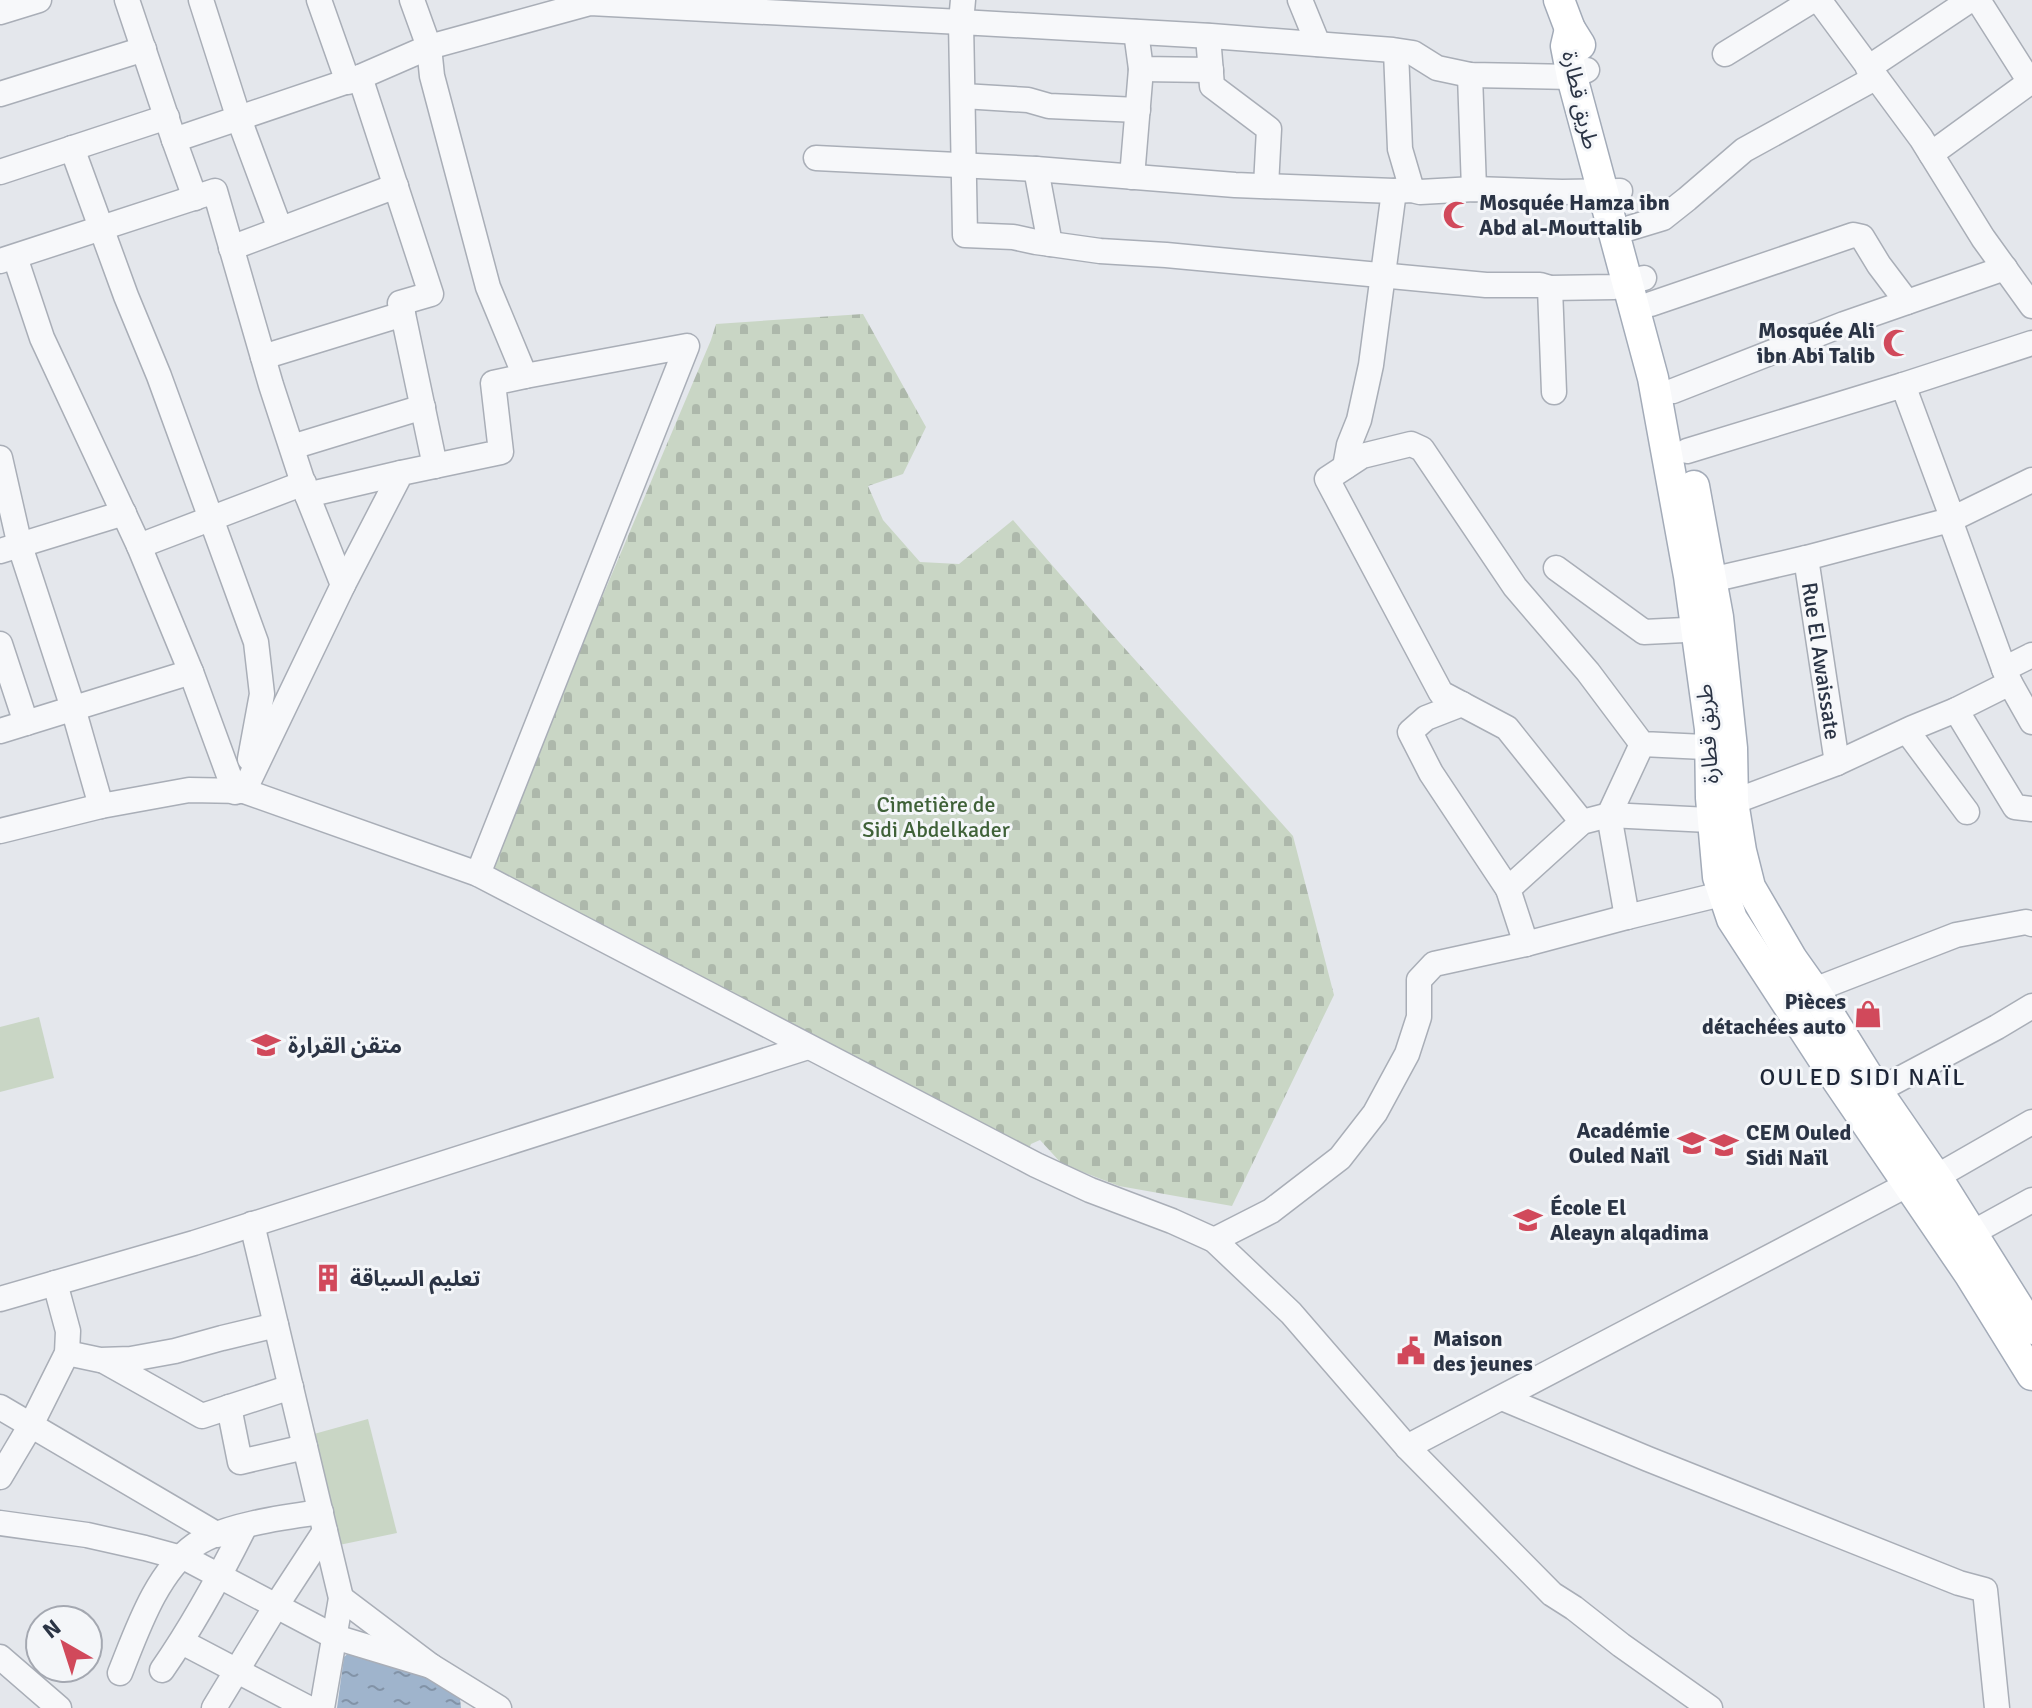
<svg xmlns="http://www.w3.org/2000/svg" width="2032" height="1708" viewBox="0 0 2032 1708" font-family="Signika,'Noto Sans Arabic',sans-serif">
  <defs>
    <pattern id="cemetery-stones" width="16" height="16" patternUnits="userSpaceOnUse" patternTransform="scale(2)"><rect width="16" height="16" fill="#c9d6c5"/><path d="M2 7V4a2 2 0 0 1 4 0v3zM10 15v-3a2 2 0 0 1 4 0v3z" fill="#adb8ab"/></pattern>
    <pattern id="water-ripples" width="26" height="14" patternUnits="userSpaceOnUse" patternTransform="scale(2)"><rect width="26" height="14" fill="#9fb4cc"/><path d="M2 4q2-2 4 0t4 0M15 11q2-2 4 0t4 0" fill="none" stroke="#8293a7"/></pattern>
  </defs>
  <rect width="100%" height="100%" fill="#e4e7ec"/>
  <!-- green -->
  <g fill="#c9d6c5">
    <polygon points="39,1017 54,1078 0,1092 0,1027"/>
    <polygon points="368,1419 397,1533 339,1545 314,1434"/>
  </g>
  <!-- cemetery -->
  <polygon fill="url(#cemetery-stones)" points="863,314 926,427 903,474 868,486 883,520 920,562 959,564 1013,520 1110,632 1293,836 1334,995 1232,1206 1119,1186 1062,1164 1040,1140 1031,1144 1029,1149 487,869 711,340 716,324"/>
  <!-- water -->
  <polygon fill="url(#water-ripples)" points="351,1651 439,1682 460,1699 461,1708 337,1708 344,1657"/>
  <g fill="none" stroke-linecap="round" stroke-linejoin="round">
    <defs>
      <g id="minor">
        <polyline points="127,0 174,140 360,77 429,47 590,3 961,22 963,0"/>
        <polyline points="201,0 239,119 280,229"/>
        <polyline points="319,0 348,82"/>
        <polyline points="412,0 429,47 432,76 488,287 525,376"/>
        <polyline points="1300,0 1318,44"/>
        <polyline points="1819,0 1921,138 1983,238 2032,306"/>
        <polyline points="0,12 39,0"/>
        <polyline points="1136,32 1141,69 1211,70"/>
        <polyline points="1208,36 1212,86 1269,129 1266,186"/>
        <polyline points="1396,51 1400,149 1412,190"/>
        <polyline points="1725,54 1813,0"/>
        <polyline points="1868,68 1970,0"/>
        <polyline points="1587,70 1572,77 1470,75 1437,68 1413,53 1393,50 1211,36 961,22 965,235 1013,237 1036,242 1100,251 1166,255 1486,285 1540,285 1550,288 1614,287 1644,278"/>
        <polyline points="1470,75 1474,189"/>
        <polyline points="360,77 431,294 400,303 403,314"/>
        <polyline points="0,94 144,49"/>
        <polyline points="963,96 1028,100 1049,106 1138,110"/>
        <polyline points="174,140 195,198"/>
        <polyline points="72,148 126,296 159,376 256,642 262,694 250,759"/>
        <polyline points="1931,154 2030,82 1978,0"/>
        <polyline points="816,158 1036,169 1235,185 1394,191 1412,190 1420,192 1474,189 1562,192 1620,191"/>
        <polyline points="1036,169 1050,244"/>
        <polyline points="0,172 167,117"/>
        <polyline points="1132,177 1141,69"/>
        <polyline points="1630,228 1663,218 1687,199 1744,150 1875,78"/>
        <polyline points="231,248 396,186"/>
        <polyline points="15,257 42,338 139,546 191,672 235,792"/>
        <polyline points="0,261 215,191 271,385 307,495 343,585 244,791"/>
        <polyline points="1550,288 1554,392"/>
        <polyline points="1651,304 1853,235 1862,237 1879,265 1907,302"/>
        <polyline points="263,357 403,314 435,466"/>
        <polyline points="1903,385 2032,343"/>
        <polyline points="1673,391 1844,324 2005,268"/>
        <polyline points="292,447 423,407"/>
        <polyline points="1687,451 1903,385 1949,509 1950,520 2032,480"/>
        <polyline points="0,458 20,546 73,708 101,806"/>
        <polyline points="1345,467 1349,445 1359,420 1371,365 1394,191"/>
        <polyline points="307,495 401,473"/>
        <polyline points="139,546 304,483"/>
        <polyline points="0,551 124,513"/>
        <path id="s1" d="M1806,558L1837,763"/>
        <polyline points="1556,568 1644,632 1685,630 1710,620"/>
        <polyline points="1711,580 1806,558 1950,520 2004,669 2010,683"/>
        <polyline points="343,585 401,473 501,452 493,383 525,376 687,346 478,874"/>
        <polyline points="0,644 26,723"/>
        <polyline points="2004,669 2032,655"/>
        <polyline points="1462,704 1426,718 1410,732 1431,773 1508,889"/>
        <polyline points="1956,710 2015,807 2032,809"/>
        <polyline points="0,731 191,672"/>
        <polyline points="1907,731 1967,812"/>
        <polyline points="1733,802 1837,763 1912,728 1956,710 2010,683 2032,722"/>
        <polyline points="1582,822 1507,728 1441,693 1327,479 1362,456 1411,444 1422,449 1515,587 1588,672 1642,744 1725,748"/>
        <polyline points="0,831 101,806 189,790 244,791 478,874 1036,1165 1090,1190 1172,1221 1214,1240 1291,1313 1407,1447 1552,1594 1574,1608 1621,1645 1710,1708"/>
        <polyline points="1627,917 1609,815 1642,744"/>
        <polyline points="1526,944 1508,889 1582,822 1609,815 1729,821"/>
        <polyline points="1814,990 1956,935 2026,922 2032,924"/>
        <polyline points="1877,1091 1997,1027 2032,1006"/>
        <polyline points="1936,1177 2032,1122"/>
        <polyline points="252,1224 341,1598 322,1708"/>
        <polyline points="1972,1233 2032,1200"/>
        <polyline points="1214,1240 1271,1211 1340,1158 1375,1113 1407,1054 1419,1017 1419,980 1434,964 1526,944 1627,917 1738,890"/>
        <polyline points="0,1299 194,1243 808,1047"/>
        <polyline points="67,1353 100,1360 131,1359 175,1351 222,1338 276,1325"/>
        <polyline points="104,1361 202,1416 291,1387"/>
        <polyline points="1502,1398 1648,1459 1959,1583 1985,1590 1997,1708"/>
        <polyline points="0,1407 218,1535"/>
        <polyline points="229,1407 240,1462 305,1447"/>
        <polyline points="1407,1447 1922,1177"/>
        <polyline points="0,1477 31,1425 67,1353 68,1331 55,1283"/>
        <polyline points="0,1523 87,1535 145,1548 189,1560 335,1637 431,1666"/>
        <polyline points="341,1598 431,1666 499,1708"/>
        <polyline points="182,1642 308,1708"/>
        <polyline points="0,1657 59,1708"/>
        <path d="M162,1670C194,1624 220,1576 245,1526"/>
        <path d="M120,1673C137,1631 156,1573 195,1545C224,1525 285,1517 321,1512"/>
        <polyline points="214,1708 276,1606 325,1531"/>
      </g>
      <g id="major">
        <polyline points="1559,0 1570,29 1580,45"/>
        <polyline points="1570,29 1566,46 1572,77 1653,378 1689,576 1710,729 1711,798 1718,877 1732,919 1833,1074 1970,1275 2032,1375"/>
        <polyline points="1694,486 1718,617 1732,748 1733,802 1741,851 1750,887 1792,959 1814,990 1877,1091 1941,1184 2032,1329"/>
      </g>
    </defs>
    <!-- minor casing -->
    <use href="#minor" stroke="#a9aeb7" stroke-width="27"/>
    <!-- major casing -->
    <use href="#major" stroke="#a3abb8" stroke-width="33"/>
    <!-- minor -->
    <use href="#minor" stroke="#f7f8fa" stroke-width="24"/>
    <!-- major -->
    <use href="#major" stroke="#fff" stroke-width="30"/>
  </g>
  <!-- icons -->
  <defs>
    <symbol id="mosque-bare" viewBox="-9 -9 18 18"><path d="M3.5-4.9A6 6 0 1 0 3.5 4.9A5 5 0 1 1 3.5-4.9Z" fill="#d1495b" stroke="#f4f6f9" stroke-width="2.5" paint-order="stroke"/></symbol>
    <symbol id="shop-bare" viewBox="-9 -9 18 18"><path d="M-5-2.5h2.3a2.7 3.5 0 0 1 5.4 0H5L5.5 6h-11ZM-1.5-2.5h3a1.5 2.3 0 0 0-3 0Z" fill="#d1495b" stroke="#f4f6f9" stroke-width="2.5" paint-order="stroke"/></symbol>
    <symbol id="school-bare" viewBox="-9 -9 18 18"><path d="M0-5L7-2L0 1L-7-2ZM-4 1L0 2.5L4 1V4Q0 6-4 4Z" fill="#d1495b" stroke="#f4f6f9" stroke-width="2.5" paint-order="stroke"/></symbol>
    <symbol id="university-bare" viewBox="-9 -9 18 18"><path d="M0-5L7-2L0 1L-7-2ZM-4 1L0 2.5L4 1V4Q0 6-4 4Z" fill="#d1495b" stroke="#f4f6f9" stroke-width="2.5" paint-order="stroke"/></symbol>
    <symbol id="building-bare" viewBox="-9 -9 18 18"><path d="M-4-6H4V6H1V3H-1V6H-4ZM-2.5-4.3h1.7v1.8h-1.7ZM.8-4.3h1.7v1.8H.8ZM-2.5-1h1.7V.8h-1.7ZM.8-1h1.7V.8H.8Z" fill="#d1495b" stroke="#f4f6f9" stroke-width="2.5" paint-order="stroke"/></symbol>
    <symbol id="civic-bare" viewBox="-9 -9 18 18"><path d="M-.6-6.5H3V-4.5H.6V-3L4-1V1h2V6H-6V1h2V-1L-.6-3ZM-1.2 2.5V6h2.4V2.5Z" fill="#d1495b" stroke="#f4f6f9" stroke-width="2.5" paint-order="stroke"/></symbol>
  </defs>
  <g fill-rule="evenodd">
    <use href="#mosque-bare" x="1437" y="195" width="40" height="40"/>
    <use href="#mosque-bare" x="1877" y="323" width="40" height="40"/>
    <use href="#shop-bare" x="1848" y="994" width="40" height="40"/>
    <use href="#school-bare" x="246" y="1025" width="40" height="40"/>
    <use href="#school-bare" x="1672" y="1123" width="40" height="40"/>
    <use href="#university-bare" x="1704" y="1125" width="40" height="40"/>
    <use href="#university-bare" x="1508" y="1200" width="40" height="40"/>
    <use href="#building-bare" x="308" y="1258" width="40" height="40"/>
    <use href="#civic-bare" x="1391" y="1331" width="40" height="40"/>
  </g>
  <g text-anchor="middle" stroke-width="6" stroke-linejoin="round" paint-order="stroke">
    <!-- street labels -->
    <g font-size="22" fill="#2b3445" stroke="#f4f6f9">
      <text transform="translate(1581 100) rotate(77)" y="8">طريق قطارة</text>
      <text dy="8" stroke="none"><textPath href="#s1" startOffset="104">Rue El Awaissate</textPath></text>
      <text transform="translate(1707 734) rotate(-94)" y="8">طريق قطارة</text>
    </g>
    <!-- poi labels -->
    <g font-size="22" font-weight="bold" fill="#2b3445" stroke="#f4f6f9" text-anchor="start">
      <text x="1479" y="210">Mosquée Hamza ibn<tspan x="1479" dy="25">Abd al-Mouttalib</tspan></text>
      <text x="1875" y="338" text-anchor="end">Mosquée Ali<tspan x="1875" dy="25">ibn Abi Talib</tspan></text>
      <text x="1846" y="1009" text-anchor="end">Pièces<tspan x="1846" dy="25">détachées auto</tspan></text>
      <text x="288" y="1053">متقن القرارة</text>
      <text x="1670" y="1138" text-anchor="end">Académie<tspan x="1670" dy="25">Ouled Naïl</tspan></text>
      <text x="1746" y="1140">CEM Ouled<tspan x="1746" dy="25">Sidi Naïl</tspan></text>
      <text x="1550" y="1215">École El<tspan x="1550" dy="25">Aleayn alqadima</tspan></text>
      <text x="350" y="1286">تعليم السياقة</text>
      <text x="1433" y="1346">Maison<tspan x="1433" dy="25">des jeunes</tspan></text>
    </g>
    <!-- park labels -->
    <g font-size="22" fill="#3f6138" stroke="#f4f6f9">
      <text x="936" y="812">Cimetière de<tspan x="936" dy="25">Sidi Abdelkader</tspan></text>
    </g>
    <!-- neighbourhood labels -->
    <g font-size="24" letter-spacing="2" fill="#1d2536" stroke="#f4f6f9">
      <text x="1863" y="1085">OULED SIDI NAÏL</text>
    </g>
  </g>
  <!-- north arrow -->
  <g transform="translate(64 1644) rotate(321)"><circle r="38" fill="#f4f6f9" stroke="#a4a8b1" stroke-width="2"/>
  <path d="M0-6L14 30L0 20L-14 30Z" fill="#d1495b"/>
  <text y="-12" font-size="22" font-weight="bold" text-anchor="middle" fill="#2b3445">N</text>
  </g>
</svg>
